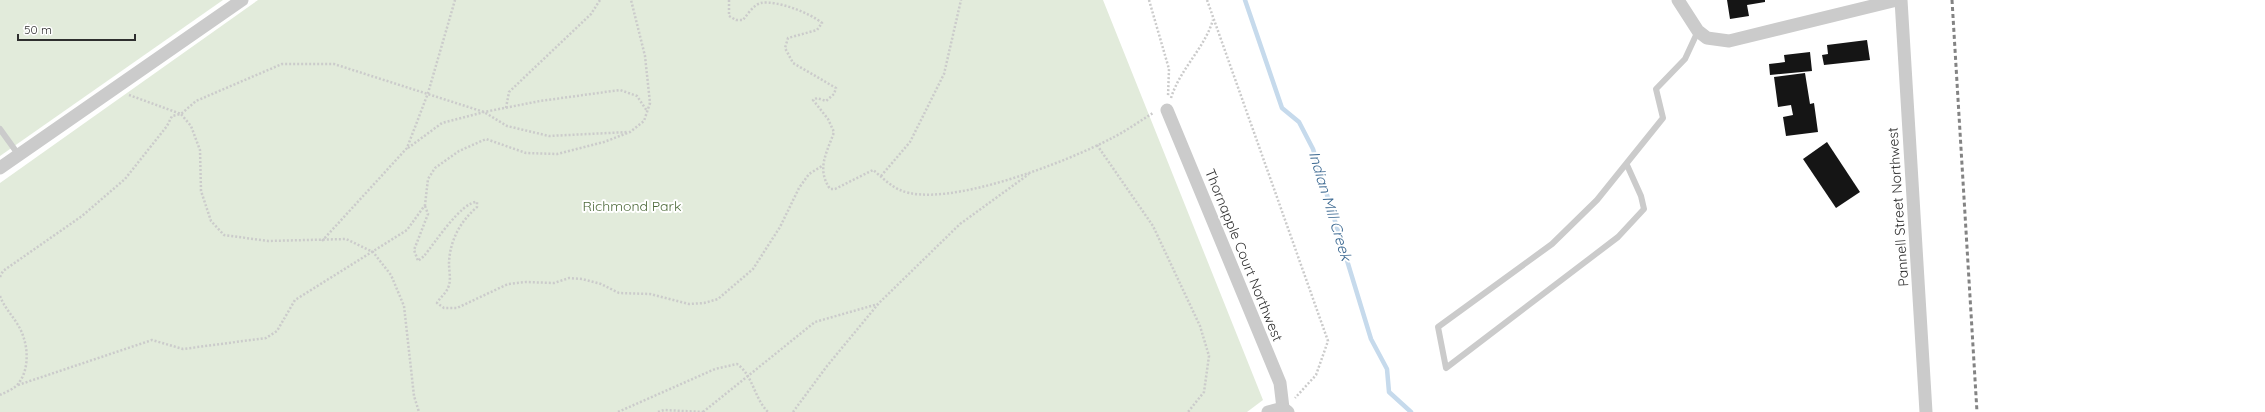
<svg xmlns="http://www.w3.org/2000/svg" width="2265" height="412" viewBox="0 0 2265 412" font-family="Quicksand,sans-serif">
  <rect width="100%" height="100%" fill="#fff"/>
  <!-- green -->
  <g fill="#e2ebdb">
    <polygon points="0,0 223,0 0,156"/>
    <polygon points="258,0 1103,0 1263,400 1247,412 0,412 0,183"/>
  </g>
  <g fill="none" stroke-linecap="round" stroke-linejoin="round">
    <!-- stream -->
    <polyline stroke="#c6daec" stroke-width="4.5" points="1245,0 1282,108 1299,122 1313,149 1371,339 1387,369 1389,392 1411,412"/>
  </g>
  <!-- building -->
  <g fill="#151515">
    <polygon points="1727,0 1765,0 1765,2 1747,5 1749,16 1730,19"/>
    <polygon points="1867,40 1870,60 1824,65 1822,55 1828,54 1827,45"/>
    <polygon points="1810,52 1812,71 1770,75 1769,64 1785,62 1784,55"/>
    <polygon points="1805,73 1810,104 1814,103 1818,132 1786,136 1783,117 1793,115 1791,105 1778,107 1774,77"/>
    <polygon points="1827,142 1860,192 1836,208 1803,159"/>
  </g>
  <g fill="none" stroke-linecap="round" stroke-linejoin="round">
    <!-- path -->
    <g stroke="#cbcbcb" stroke-width="2.5" stroke-dasharray="2 2" stroke-linecap="butt">
      <path d="M729,0V16L736,20H743C748,14 753,5 761,3C777,0 810,13 822,23L817,30L788,38L785,48L793,63L836,88L834,94L826,101L817,98L813,100L828,119L834,132C827,153 816,168 830,189H835L873,170C881,176 890,186 900,190C945,210 1069,161 1112,138C1126,131 1140,121 1153,113"/>
      <polyline points="1149,0 1169,69 1168,97"/>
      <polyline points="1207,0 1328,341 1316,375 1295,398"/>
      <polyline points="129,95 181,114 196,101 282,64 334,64 484,112 507,126 549,136 628,132"/>
      <path d="M1171,98C1180,69 1204,49 1213,20"/>
      <polyline points="506,108 509,92 591,14 600,0"/>
      <polyline points="1097,145 1153,226 1200,326 1209,356 1204,392 1188,412"/>
      <polyline points="408,148 442,123 484,112 540,101 620,90 637,96 647,111"/>
      <polyline points="881,176 910,142 944,74 961,0"/>
      <path d="M425,206L428,214L414,250L418,261L424,256C434,244 462,201 477,202V207C460,222 450,240 449,263C449,270 451,279 449,285C447,293 441,296 437,303L444,308H457L508,284L526,282L554,283L569,278L582,279L601,284L619,293L650,294L689,304L704,303L718,299L753,269L780,227L799,188L809,174L822,166"/>
      <polyline points="322,241 407,148 428,93 455,0"/>
      <polyline points="0,277 3,271 82,216 125,179 167,126 172,116 181,114 191,126 200,150 201,191 211,221 224,235 268,241 346,239 373,252 391,275 404,306 414,396 419,412"/>
      <path d="M0,296C4,307 12,315 18,325C28,341 31,368 18,384C14,389 6,392 0,395"/>
      <polyline points="18,385 152,340 183,349 266,338 277,331 295,300 407,230 425,205 428,179 435,168 459,151 486,139 526,153 557,154 604,142 630,132 644,121 650,103 645,56 631,0"/>
      <path d="M618,412L715,369L737,364C753,375 754,398 768,412"/>
      <polyline points="658,412 664,410 704,412"/>
      <polyline points="703,412 815,322 878,304"/>
      <polyline points="793,412 827,366 879,303 960,224 1029,174"/>
    </g>
    <!-- service -->
    <g stroke="#cbcbcb" stroke-width="6">
      <polyline points="0,129 18,154"/>
      <polyline points="1627,165 1641,196 1644,209 1618,237 1446,368 1438,327 1552,244 1597,200 1663,118 1656,89 1685,59 1698,31"/>
    </g>
    <!-- minor -->
    <g stroke="#cbcbcb" stroke-width="13">
      <polyline points="1678,0 1698,31 1707,38 1729,41 1897,0"/>
      <polyline points="1901,0 1926,412"/>
      <polyline points="1167,110 1280,383 1283,408 1288,412"/>
      <polyline points="0,168 242,0"/>
      <polyline points="1268,412 1283,408"/>
    </g>
    <!-- rail -->
    <polyline stroke="#838383" stroke-width="3" stroke-dasharray="4 3" stroke-linecap="butt" points="1952,0 1977,412"/>
  </g>
  <g text-anchor="middle" stroke-width="4" stroke-linejoin="round" paint-order="stroke">
    <!-- park labels -->
    <g font-size="14" fill="#4d6a3a" stroke="#fff">
      <text x="632" y="211">Richmond Park</text>
    </g>
    <!-- street labels -->
    <g font-size="14" fill="#2e2e2e" stroke="#fff">
      <text transform="translate(1898 207) rotate(-94)" y="5">Pannell Street Northwest</text>
      <text transform="translate(1244 255) rotate(68)" y="5">Thornapple Court Northwest</text>
    </g>
    <!-- water labels -->
    <g font-size="15" font-style="italic" fill="#3b6891" stroke="#fff">
      <text transform="translate(1330 206) rotate(73)" y="5">Indian Mill Creek</text>
    </g>
  </g>
  <!-- scale -->
  <path d="M18 34v6h117v-6" fill="none" stroke="#2e2e2e" stroke-width="2"/>
  <text x="24" y="34" font-size="12" fill="#2e2e2e" stroke="#ffffff" stroke-width="3" paint-order="stroke">50 m</text>
</svg>
